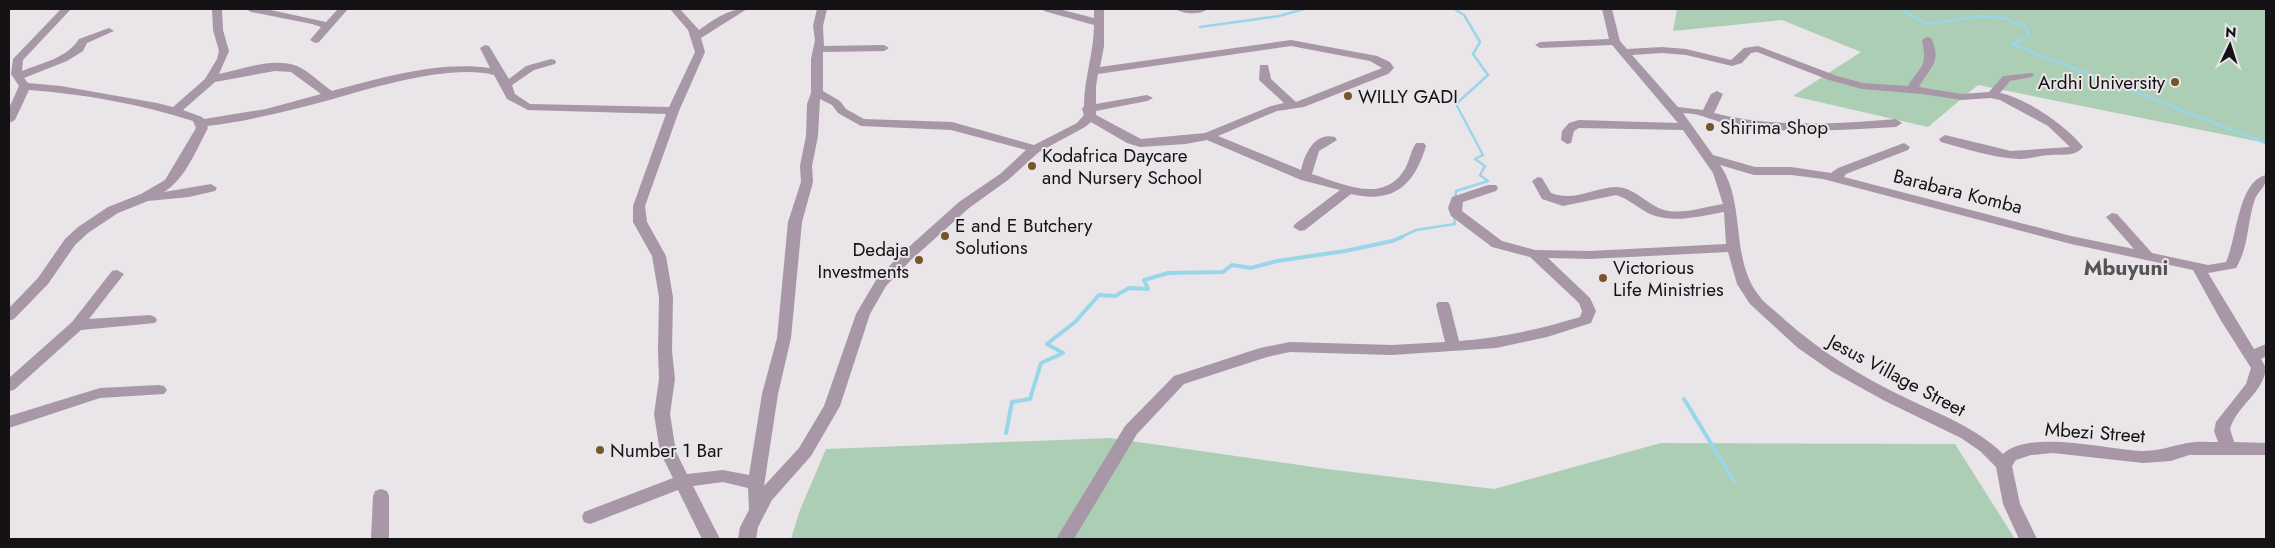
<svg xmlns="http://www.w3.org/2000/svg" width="2275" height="548" viewBox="0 0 2275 548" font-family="Jost,sans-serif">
  <rect width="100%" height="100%" fill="#e9e5e9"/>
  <!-- green -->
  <g fill="#acceb4">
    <polygon points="1677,9 2266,9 2266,143 1978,85 1928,127 1793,96 1861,52 1782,20 1673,31"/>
    <polygon points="1110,438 1327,469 1494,489 1661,443 1955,444 2015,539 791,539 800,510 826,449"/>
  </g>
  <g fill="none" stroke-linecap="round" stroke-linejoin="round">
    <!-- stream-far1 -->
    <g stroke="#9ad6e9" stroke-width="2.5">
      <polyline points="1900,9 1928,24 1981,16 2004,18 2026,27 2029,36 2012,44 2266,143"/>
      <polyline points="1200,27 1279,16 1304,9"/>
      <polyline points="1455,198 1456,191 1488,181 1480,175 1485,166 1475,159 1483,155 1456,104 1488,75 1473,54 1480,42 1464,15 1456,10 1458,9"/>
      <polyline points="1399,238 1416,230 1455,224 1454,216"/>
    </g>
    <!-- stream -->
    <g stroke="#9ad6e9" stroke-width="4">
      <polyline points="1684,399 1734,481"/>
      <polyline points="1006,433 1012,402 1030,399 1041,363 1063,353 1047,344 1075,322 1099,295 1115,296 1129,288 1148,289 1144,280 1168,273 1223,272 1232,265 1251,268 1277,261 1345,251 1392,241 1402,237"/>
    </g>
    <!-- street -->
    <g fill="#a897a6" fill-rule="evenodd">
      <path d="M61,9H71L23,60L22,71C42,63 67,58 79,39L109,28L114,31L87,43L83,51L67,61L24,78L28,83L61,86L157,103L173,107L205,79L217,59L219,51L213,30L212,9H222L223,30L229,51L219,74C242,69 274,57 297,66C309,71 321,84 332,91C382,78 437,61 490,68L480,48L485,45L489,46L509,79L526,66L551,59L555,60L556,62L555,64L534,70L512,85L515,94L530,104L669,107L695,52L688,30L670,9H680L699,30C715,19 727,9 747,9L701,38L705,52L679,111L645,206L647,222L666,256L673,297L672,351L675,379L670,414L676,452L687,474L723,470L749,475L762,394L777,338L788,222L801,182L800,166L806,136L807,104L811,93V59L815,40L813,26L817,9H827L823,26L824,46L884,45L889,48L884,51L823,52V91L840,101L846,109L864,119L952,122L1034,145L1077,123L1084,115L1082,109L1084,106C1084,78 1094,53 1094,25L1044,11L1043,9H1059L1094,18V9H1104V46L1100,67L1291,40L1377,56L1390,62L1394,68L1388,74L1304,107L1277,111L1218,136L1301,170C1305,154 1314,132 1335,137L1337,140L1319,151L1312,174C1341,183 1381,204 1403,172C1409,164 1410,152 1416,143H1424L1426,146C1414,186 1393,204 1351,194L1305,230L1300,231L1293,227L1295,224L1340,190L1301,180L1207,140L1186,144L1140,147L1127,143L1091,122L1085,127L1039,152L1008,180L969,208L911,260L886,286L870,314L840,406L811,456L772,500L758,527L756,539H738L740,527L749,510L748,488L723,482L693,486L720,539H702L678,490L590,524L584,522L582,517L584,512L673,478L660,452L654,414L659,379L658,351L659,297L652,256L633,222V206L666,114L528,110L507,99L494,75C450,64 376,87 333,99C292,110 250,121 207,126L208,128C196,150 186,178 164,192L211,184L217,188L215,191L189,197L148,201L118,213L88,233L75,245L48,284L14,319L9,321V308L38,278L65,239L78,227L108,207L141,194L165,180L196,128L193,121C140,104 84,94 29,90L15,120L9,123V108L19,86L11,74L13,59ZM1291,46L1370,61L1382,68L1296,102L1271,79L1268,65H1260L1259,80L1284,103L1271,106L1205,133L1141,139L1096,115V111L1147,101L1153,98L1147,95L1096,104V86L1098,74ZM275,71L291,72L321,94L266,109L204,119L202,117L183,110L215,82ZM820,99L832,105L838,113L861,126L951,130L1026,150L1000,174L959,202L901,254L876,280L856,314L824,406L799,448L764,486L778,394L791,338L802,222L813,182L812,166L818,136Z"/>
      <polygon points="246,9 266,9 326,22 338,9 348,9 319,42 315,43 310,40 321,27 312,24 251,12"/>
      <path d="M1176,9H1205L1206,10C1200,15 1182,14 1176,9Z"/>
      <path d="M1602,9H1612L1620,41L1627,49L1662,47L1686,49L1731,60L1744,48L1758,46L1837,76L1863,83L1908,86C1920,65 1928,69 1922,40L1927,37L1931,38C1943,62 1929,68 1919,87L1961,94L1989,92L2003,76L2032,73L2034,75L2032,77L2010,81L2000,93C2026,98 2067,126 2083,147C2075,157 2063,154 2051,155C2040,155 2031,159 2020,159C1993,158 1967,149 1941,142L1939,139L1945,135L2011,151L2070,147L2048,126L2000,100L1991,98L1961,100L1922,94L1862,89L1829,80L1757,52L1751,53L1742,63L1732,66L1686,55L1662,53L1632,55L1678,107L1703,110L1711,94L1717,91L1723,94L1714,113C1774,128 1835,124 1896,119L1902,123L1896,127C1842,130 1789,134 1735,126C1718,123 1701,113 1683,113L1713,155L1755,167H1791L1831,173L1838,168L1904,143L1910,147L1908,150L1846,174L1844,177L2071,236L2134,249L2106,217L2112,213L2117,214L2152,253L2208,265L2226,262C2237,238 2238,181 2266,175C2266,189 2260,188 2255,199C2247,222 2249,247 2236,268L2208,273L2254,349L2266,344V356L2261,359L2266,368C2263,394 2237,405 2230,429L2234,442L2266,443V455H2189L2171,461L2143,463L2053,453L2031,455L2016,460L2012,466L2020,504L2037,539H2019L2003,504L1996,467L1980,451L1961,438L1883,400L1831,371L1798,348L1750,304L1737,284L1728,252L1590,259L1548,258L1590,298L1596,311L1591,323L1547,337L1496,348L1392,355L1290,352L1267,357L1184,384L1137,434L1074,539H1056L1125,426L1174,376L1260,348L1290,342L1392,345L1445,342L1436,305L1438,302H1448L1450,305L1459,341C1501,338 1540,329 1580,317L1582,311L1579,303L1530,257L1492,247L1451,216L1448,208L1452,197L1488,185H1496L1498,188L1496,191L1463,202L1462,211L1502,241L1535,250L1590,251L1726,244L1724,212C1700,216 1674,224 1650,214C1638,208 1629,199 1616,195L1563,206L1542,199L1532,181L1538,177L1542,178L1551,193C1575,202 1592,188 1616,187C1633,187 1646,203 1661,209C1679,216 1704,207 1723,204L1713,173L1683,130L1579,128L1574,131L1571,143L1567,144L1561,140L1562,131L1569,123L1579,120L1678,123L1612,45L1540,48L1535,45L1540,42L1609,39ZM1720,165L1754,175H1791L1823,179L2071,244L2193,270L2220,319L2251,368L2246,384L2216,422L2214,431L2218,442C2208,442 2197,441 2187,443C2172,446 2159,451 2142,451C2109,450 2028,429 2003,454C1977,428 1941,415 1908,399C1864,378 1822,353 1785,320C1777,312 1766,305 1760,297C1729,259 1747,204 1720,165Z"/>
      <polygon points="117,270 124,274 89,319 150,315 155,317 157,320 155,323 81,330 14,390 9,391 9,378 72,322 112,271"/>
      <polygon points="159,385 164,386 167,390 164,394 100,398 9,428 9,416 100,388"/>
      <polygon points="381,489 387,491 389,496 389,539 371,539 373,496 375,491"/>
    </g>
  </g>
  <!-- markers -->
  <g fill="#75562b" stroke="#e9e5e9" stroke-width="2">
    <circle cx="2175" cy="82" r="5"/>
    <circle cx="1348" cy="96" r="5"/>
    <circle cx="1710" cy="127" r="5"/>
    <circle cx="1032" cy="166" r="5"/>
    <circle cx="945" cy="236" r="5"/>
    <circle cx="919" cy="260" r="5"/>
    <circle cx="1603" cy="278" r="5"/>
    <circle cx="600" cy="450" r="5"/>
  </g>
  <g text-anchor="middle" stroke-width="4" stroke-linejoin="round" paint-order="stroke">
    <!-- poi labels -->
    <g font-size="19" fill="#141214" stroke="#e9e5e9" text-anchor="start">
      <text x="2165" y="89" text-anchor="end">Ardhi University</text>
      <text x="1358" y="103">WILLY GADI</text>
      <text x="1720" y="134">Shirima Shop</text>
      <text x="1042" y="162">Kodafrica Daycare<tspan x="1042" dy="22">and Nursery School</tspan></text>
      <text x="955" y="232">E and E Butchery<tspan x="955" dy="22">Solutions</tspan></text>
      <text x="909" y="256" text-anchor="end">Dedaja<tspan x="909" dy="22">Investments</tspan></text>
      <text x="1613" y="274">Victorious<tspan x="1613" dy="22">Life Ministries</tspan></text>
      <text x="610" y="457">Number 1 Bar</text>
    </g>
    <!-- street labels -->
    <g font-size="19" fill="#141214" stroke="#e9e5e9">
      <text transform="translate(1958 191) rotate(14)" y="7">Barabara Komba</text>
      <text transform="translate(1897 375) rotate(28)" y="7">Jesus Village Street</text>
      <text transform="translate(2095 432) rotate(4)" y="7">Mbezi Street</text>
    </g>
    <!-- quarter labels -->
    <g font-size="21" font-weight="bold" fill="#565356" stroke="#e9e5e9">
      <text x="2126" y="275">Mbuyuni</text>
    </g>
  </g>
  <!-- border -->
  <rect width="2275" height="548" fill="none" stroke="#141214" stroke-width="20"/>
  <!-- north arrow -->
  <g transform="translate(2230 45) rotate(4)" stroke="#e9e5e9" stroke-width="4" paint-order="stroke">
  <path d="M0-4L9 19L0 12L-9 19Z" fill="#141214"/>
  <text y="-8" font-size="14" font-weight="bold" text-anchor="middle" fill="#141214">N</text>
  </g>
</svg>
